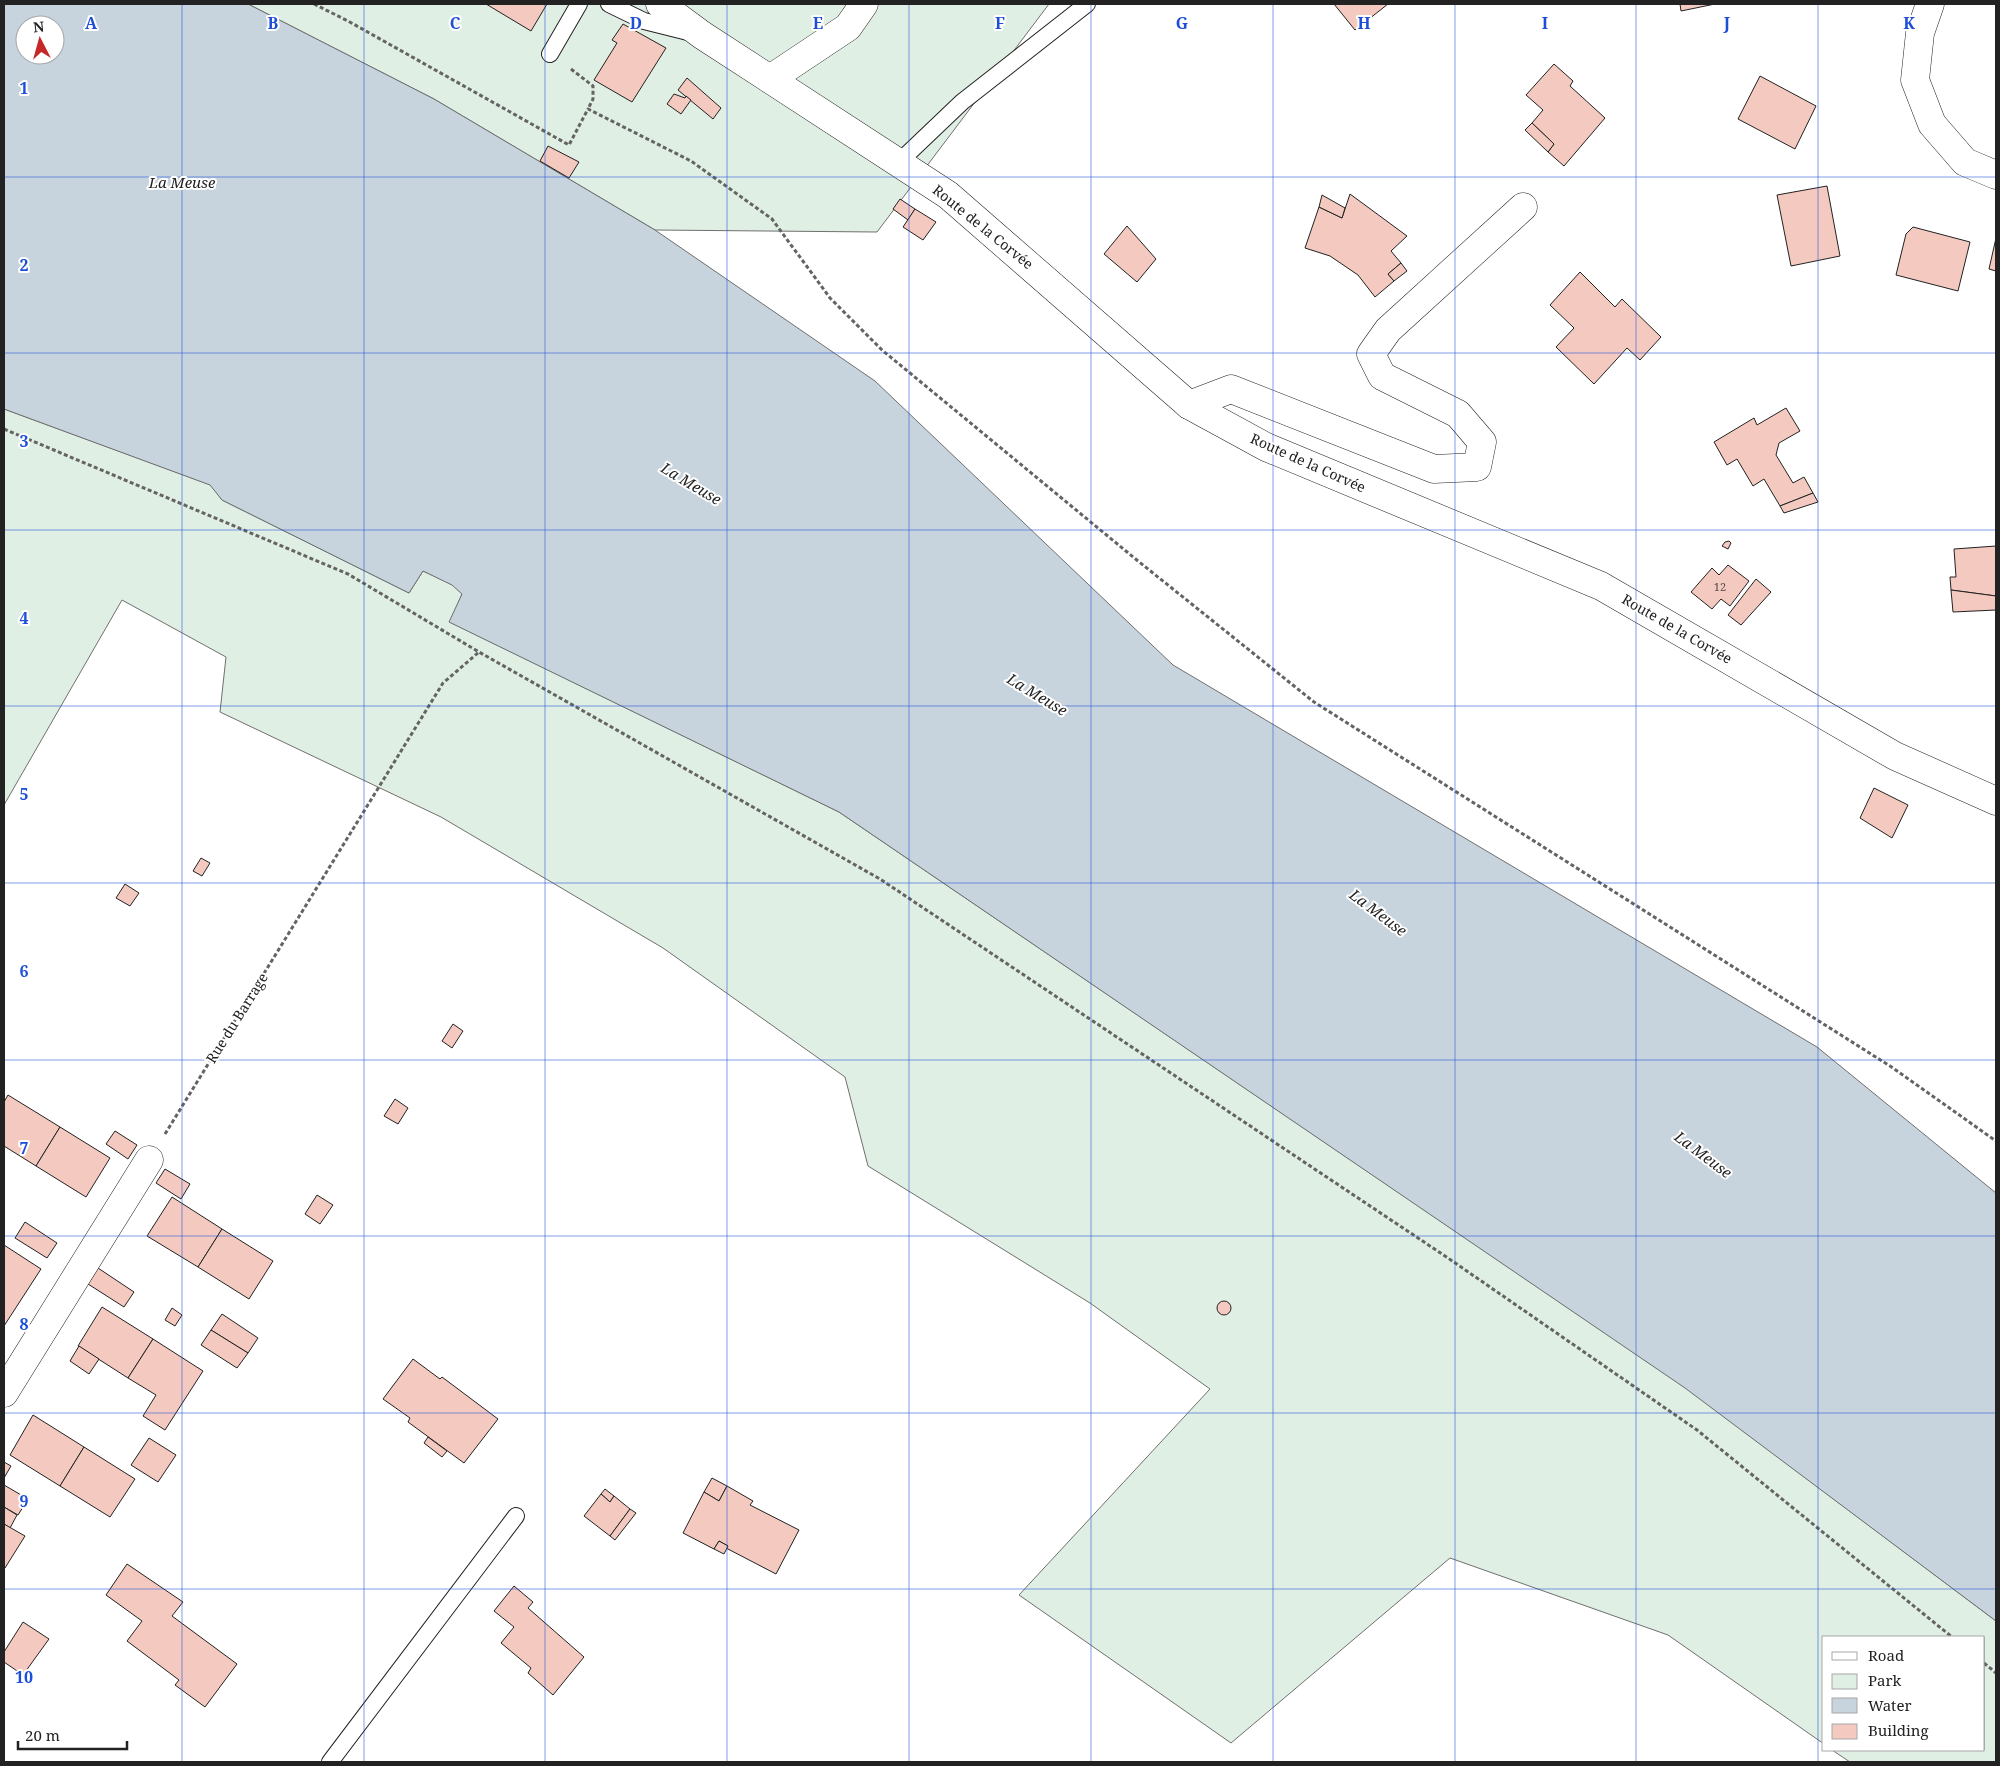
<svg xmlns="http://www.w3.org/2000/svg" width="2000" height="1766" viewBox="0 0 2000 1766" font-family="'Noto Serif',serif">
  <rect width="100%" height="100%" fill="#fff"/>
  <!-- green -->
  <g fill="#e0efe3" stroke="#6f6f6f">
    <polygon points="248,4 1049,4 877,232 655,230 434,99"/>
    <polygon points="4,409 211,485 222,500 409,593 423,571 453,585 462,594 450,622 839,812 1686,1388 1996,1621 1996,1762 1850,1762 1832,1750 1984,1750 1984,1637 1824,1637 1824,1744 1668,1635 1450,1558 1231,1743 1019,1595 1210,1389 1090,1303 868,1166 845,1077 663,948 441,817 220,712 226,657 122,600 4,805"/>
  </g>
  <!-- water -->
  <path fill="#c7d3dd" stroke="#6f6f6f" fill-rule="evenodd" d="M4,4H248L434,99L655,230L875,381L1173,665L1817,1047L1996,1193V1621L1685,1388L839,812L449,622L462,594L452,585L423,571L409,593L222,500L210,485L4,409ZM25,25H55V55H25Z"/>
  <!-- building -->
  <g fill="#f3c9c0" stroke="#222">
    <polygon points="486,4 547,4 531,31"/>
    <polygon points="1334,4 1388,4 1355,30"/>
    <polygon points="1680,4 1715,4 1681,11"/>
    <polygon points="623,24 666,48 632,102 594,80 617,43 612,40"/>
    <polygon points="1554,64 1573,81 1570,86 1605,118 1564,166 1548,152 1554,144 1532,123 1543,110 1526,95"/>
    <polygon points="1760,76 1816,106 1795,149 1738,119"/>
    <polygon points="687,78 721,108 713,119 678,90"/>
    <polygon points="674,94 685,98 686,96 691,100 681,114 667,104"/>
    <polygon points="1532,123 1554,144 1548,152 1525,130"/>
    <polygon points="548,146 579,162 569,178 540,161"/>
    <polygon points="1827,186 1840,256 1791,266 1777,195"/>
    <polygon points="1350,194 1407,236 1391,251 1401,263 1388,274 1394,281 1375,297 1358,275 1330,256 1305,248 1319,207 1342,218"/>
    <polygon points="1322,195 1345,208 1342,218 1319,207"/>
    <polygon points="900,199 915,209 908,220 893,209"/>
    <polygon points="915,209 936,222 923,240 903,227"/>
    <polygon points="1127,226 1156,259 1137,282 1104,254"/>
    <polygon points="1913,227 1970,242 1958,291 1896,275 1906,234"/>
    <polygon points="1996,238 1996,271 1989,269"/>
    <polygon points="1401,263 1407,271 1394,281 1388,274"/>
    <polygon points="1580,272 1615,307 1622,299 1661,337 1640,360 1627,348 1594,384 1556,347 1574,328 1550,305"/>
    <polygon points="1786,408 1800,431 1779,443 1776,455 1793,483 1804,477 1813,493 1780,506 1764,479 1753,486 1737,459 1727,465 1714,442 1754,418 1757,425"/>
    <polygon points="1813,493 1818,502 1784,513 1780,506"/>
    <polygon points="1729,541 1731,543 1728,549 1722,546 1725,542"/>
    <polygon points="1996,546 1996,596 1951,590 1950,577 1956,577 1954,549"/>
    <polygon points="1728,565 1749,581 1730,606 1721,599 1712,609 1691,592 1712,568 1719,575"/>
    <polygon points="1756,579 1771,592 1741,625 1728,615"/>
    <polygon points="1951,590 1996,596 1996,610 1953,612"/>
    <polygon points="1874,788 1908,805 1892,838 1860,818"/>
    <polygon points="201,858 210,863 202,876 193,871"/>
    <polygon points="125,884 139,893 130,906 116,898"/>
    <polygon points="453,1024 463,1031 452,1048 442,1041"/>
    <polygon points="8,1095 60,1127 36,1166 4,1146 4,1102"/>
    <polygon points="395,1099 408,1108 398,1124 384,1116"/>
    <polygon points="60,1127 110,1158 86,1197 36,1166"/>
    <polygon points="115,1131 137,1145 128,1159 106,1144"/>
    <polygon points="165,1169 190,1184 181,1199 156,1183"/>
    <polygon points="317,1195 333,1205 320,1224 305,1214"/>
    <polygon points="172,1197 222,1229 198,1267 147,1236"/>
    <polygon points="25,1222 57,1243 47,1258 15,1238"/>
    <polygon points="222,1229 273,1261 249,1299 198,1267"/>
    <polygon points="4,1245 41,1269 4,1326"/>
    <polygon points="98,1268 134,1292 124,1307 88,1284"/>
    <circle cx="1224" cy="1308" r="7"/>
    <polygon points="102,1307 153,1339 128,1378 78,1346"/>
    <polygon points="172,1308 182,1315 175,1326 165,1320"/>
    <polygon points="222,1314 258,1338 248,1353 211,1330"/>
    <polygon points="211,1330 248,1353 237,1368 201,1345"/>
    <polygon points="153,1339 203,1371 165,1430 143,1416 156,1395 128,1378"/>
    <polygon points="79,1346 99,1359 89,1374 70,1361"/>
    <polygon points="413,1359 440,1379 442,1377 498,1419 464,1463 408,1422 410,1418 383,1399"/>
    <polygon points="33,1415 84,1447 60,1486 10,1455"/>
    <polygon points="428,1437 447,1451 442,1457 424,1443"/>
    <polygon points="149,1438 176,1455 158,1482 131,1465"/>
    <polygon points="84,1447 135,1479 110,1517 60,1486"/>
    <polygon points="4,1462 11,1466 4,1478"/>
    <polygon points="712,1478 727,1486 719,1501 704,1492"/>
    <polygon points="4,1485 28,1499 18,1515 4,1507"/>
    <polygon points="727,1486 753,1501 750,1505 799,1530 776,1574 726,1548 728,1546 719,1541 714,1549 683,1533 704,1492 719,1501"/>
    <polygon points="605,1489 614,1496 610,1502 601,1494"/>
    <polygon points="601,1494 610,1502 614,1496 630,1509 610,1536 584,1516"/>
    <polygon points="4,1507 17,1515 10,1528 4,1524"/>
    <polygon points="630,1509 636,1513 615,1540 610,1536"/>
    <polygon points="4,1524 25,1536 5,1568 4,1567"/>
    <polygon points="719,1541 728,1546 724,1554 714,1549"/>
    <polygon points="127,1564 183,1602 172,1616 237,1664 205,1707 175,1685 179,1680 127,1641 142,1621 106,1595"/>
    <polygon points="514,1586 533,1602 528,1608 584,1657 553,1695 528,1673 531,1668 501,1643 514,1627 494,1611"/>
    <polygon points="23,1622 49,1639 23,1675 4,1662 4,1652"/>
  </g>
  <g fill="none" stroke-linecap="round" stroke-linejoin="round">
    <defs>
      <g id="lane">
        <polyline points="609,4 644,21 688,32"/>
        <polyline points="550,54 579,4"/>
        <polyline points="898,163 962,102 1087,4"/>
        <polyline points="330,1762 516,1516"/>
      </g>
      <g id="street">
        <polyline points="1930,4 1920,33 1915,80 1932,124 1965,162 1996,175"/>
        <polyline points="770,79 848,27 864,4"/>
        <polyline points="1189,405 1231,389 1434,469 1477,467 1482,442 1458,414 1382,376 1371,354 1388,330 1523,207"/>
        <polyline points="4,1393 149,1160"/>
      </g>
      <polyline id="secondary" points="660,4 702,35 948,195 1189,405 1266,447 1601,586 1895,756 1996,801"/>
    </defs>
    <!-- lane casing -->
    <use href="#lane" stroke="#222" stroke-width="18"/>
    <!-- street casing -->
    <use href="#street" stroke="#222" stroke-width="29"/>
    <!-- secondary casing -->
    <use href="#secondary" stroke="#222" stroke-width="29"/>
    <!-- path -->
    <g stroke="#646464" stroke-width="3" stroke-dasharray="4 2.5" stroke-linecap="butt">
      <polyline points="314,4 348,21 569,145 588,109 691,161 772,219 830,298 882,350 1138,561 1314,702 1890,1066 1996,1141"/>
      <polyline points="571,69 593,86 593,99 588,109"/>
      <polyline points="4,429 348,574 479,652 880,879 1448,1258 1697,1430 1952,1637"/>
      <polyline points="165,1134 443,683 479,652"/>
      <polyline points="1984,1663 1996,1673"/>
    </g>
    <!-- lane -->
    <use href="#lane" stroke="#fff" stroke-width="16"/>
    <!-- street -->
    <use href="#street" stroke="#fff" stroke-width="28"/>
    <!-- secondary -->
    <use href="#secondary" stroke="#fff" stroke-width="28"/>
  </g>
  <!-- grid -->
  <path fill="none" stroke="#1d4ed8" stroke-width="1" stroke-opacity="0.55" d="M182,4V1762M364,4V1762M545,4V1762M727,4V1762M909,4V1762M1091,4V1762M1273,4V1762M1455,4V1762M1636,4V1762M1818,4V1762M4,177H1996M4,353H1996M4,530H1996M4,706H1996M4,883H1996M4,1060H1996M4,1236H1996M4,1413H1996M4,1589H1996"/>
  <g text-anchor="middle" stroke-width="4" stroke-linejoin="round" paint-order="stroke">
    <!-- number labels -->
    <g font-size="11" fill="#564c4a">
      <text x="1720" y="591">12</text>
    </g>
    <!-- street labels -->
    <g font-size="14" fill="#222" stroke="#fff">
      <text transform="translate(983 227) rotate(39)" y="5">Route de la Corvée</text>
      <text transform="translate(1308 463) rotate(24)" y="5">Route de la Corvée</text>
      <text transform="translate(1677 629) rotate(30)" y="5">Route de la Corvée</text>
      <text transform="translate(237 1018) rotate(-58)" y="5">Rue du Barrage</text>
    </g>
    <!-- water labels -->
    <g font-size="15" font-style="italic" fill="#222" stroke="#fff">
      <text x="182" y="188">La Meuse</text>
      <text transform="translate(691 484) rotate(31)" y="5">La Meuse</text>
      <text transform="translate(1037 695) rotate(31)" y="5">La Meuse</text>
      <text transform="translate(1378 913) rotate(37)" y="5">La Meuse</text>
      <text transform="translate(1703 1155) rotate(37)" y="5">La Meuse</text>
    </g>
  </g>
  <g font-size="16" text-anchor="middle" font-weight="bold" fill="#1d4ed8" stroke="#fff" stroke-width="4" stroke-linejoin="round" paint-order="stroke">
    <text x="91" y="29">A</text>
    <text x="273" y="29">B</text>
    <text x="455" y="29">C</text>
    <text x="636" y="29">D</text>
    <text x="818" y="29">E</text>
    <text x="1000" y="29">F</text>
    <text x="1182" y="29">G</text>
    <text x="1364" y="29">H</text>
    <text x="1545" y="29">I</text>
    <text x="1727" y="29">J</text>
    <text x="1909" y="29">K</text>
    <text x="24" y="94">1</text>
    <text x="24" y="271">2</text>
    <text x="24" y="447">3</text>
    <text x="24" y="624">4</text>
    <text x="24" y="800">5</text>
    <text x="24" y="977">6</text>
    <text x="24" y="1154">7</text>
    <text x="24" y="1330">8</text>
    <text x="24" y="1507">9</text>
    <text x="24" y="1683">10</text>
  </g>
  <!-- border -->
  <rect width="2000" height="1766" fill="none" stroke="#222222" stroke-width="10"/>
  <!-- legend -->
  <rect x="1822" y="1636" width="162" height="115" fill="#ffffff" stroke="#a7a7a7"/>
  <rect x="1832" y="1652" width="25" height="8" fill="#ffffff" stroke="#a7a7a7"/>
  <text x="1868" y="1661" font-size="15" fill="#222222">Road</text>
  <rect x="1832" y="1674" width="25" height="15" fill="#e0efe3" stroke="#a7a7a7"/>
  <text x="1868" y="1686" font-size="15" fill="#222222">Park</text>
  <rect x="1832" y="1698" width="25" height="15" fill="#c7d3dd" stroke="#a7a7a7"/>
  <text x="1868" y="1711" font-size="15" fill="#222222">Water</text>
  <rect x="1832" y="1724" width="25" height="15" fill="#f3c9c0" stroke="#a7a7a7"/>
  <text x="1868" y="1736" font-size="15" fill="#222222">Building</text>
  <!-- north arrow -->
  <g transform="translate(40 40) rotate(354)"><circle r="24" fill="#ffffff" stroke="#a7a7a7"/>
  <path d="M0-4L9 19L0 12L-9 19Z" fill="#c62828"/>
  <text y="-8" font-size="14" font-weight="bold" text-anchor="middle" fill="#222222">N</text>
  </g>
  <!-- scale -->
  <path d="M18 1741v8h109v-8" fill="none" stroke="#222222" stroke-width="2.5"/>
  <text x="25" y="1741" font-size="15" fill="#222222" stroke="#ffffff" stroke-width="4" paint-order="stroke">20 m</text>
</svg>
